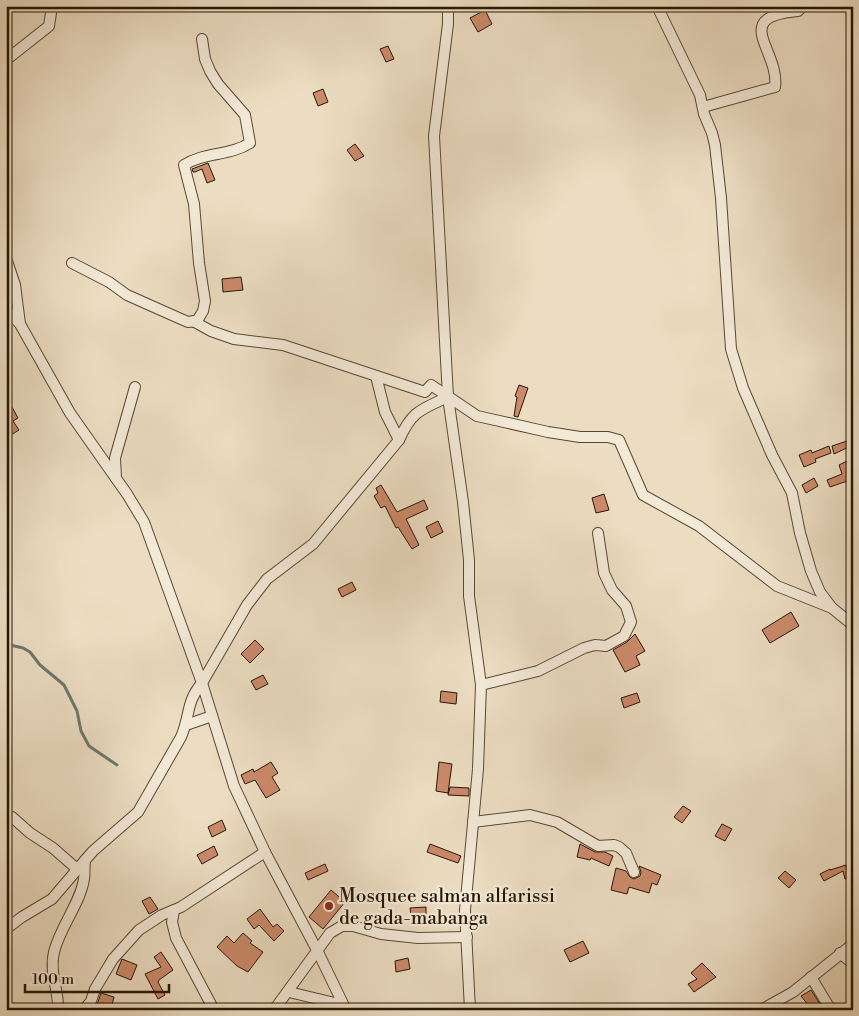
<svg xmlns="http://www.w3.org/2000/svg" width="859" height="1016" viewBox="0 0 859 1016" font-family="'Libre Bodoni',serif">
  <rect width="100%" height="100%" fill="#ecddc2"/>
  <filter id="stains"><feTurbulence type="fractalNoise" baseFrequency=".004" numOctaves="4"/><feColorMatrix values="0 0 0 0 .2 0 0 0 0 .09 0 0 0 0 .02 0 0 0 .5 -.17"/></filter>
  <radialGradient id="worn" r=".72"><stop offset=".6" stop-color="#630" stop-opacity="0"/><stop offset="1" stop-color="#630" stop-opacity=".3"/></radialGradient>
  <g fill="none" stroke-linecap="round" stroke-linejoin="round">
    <!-- stream -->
    <polyline stroke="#6c7971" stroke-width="3" points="6,644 23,648 30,652 40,665 64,685 77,711 81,731 89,746 117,765"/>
  </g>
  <!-- building -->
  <g fill="#cb8a6a" stroke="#261703">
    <polygon points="485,10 492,24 478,32 470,18"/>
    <polygon points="388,46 394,59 386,62 380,49"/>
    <polygon points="323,89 328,102 318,106 313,93"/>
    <polygon points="355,144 364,156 355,161 347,150"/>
    <polygon points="208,163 215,180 207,183 202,169 195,172 193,172 192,169"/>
    <polygon points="241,277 243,290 223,292 222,279"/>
    <polygon points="519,385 528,388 518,417 514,416 517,397 515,396"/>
    <polygon points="6,396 18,418 13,421 19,430 6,438"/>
    <polygon points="853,439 853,445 834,454 832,446"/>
    <polygon points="829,446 831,453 815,459 816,462 804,467 799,455 811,450 812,453"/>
    <polygon points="853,458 853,479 830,487 827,480 842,474 839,465"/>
    <polygon points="814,478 818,486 806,493 802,485"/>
    <polygon points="381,485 397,512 424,500 428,509 406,519 419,545 412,549 398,527 396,528 385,506 381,508 374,496 378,493 376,488"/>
    <polygon points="604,494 609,510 596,513 592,498"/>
    <polygon points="438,521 443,532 431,538 426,527"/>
    <polygon points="352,582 356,590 342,597 338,589"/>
    <polygon points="791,612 799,626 770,643 762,630"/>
    <polygon points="635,634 645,651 636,656 640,665 625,672 613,650 627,642"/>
    <polygon points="255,640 264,649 250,663 241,654"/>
    <polygon points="263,675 268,684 256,690 251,681"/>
    <polygon points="441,691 457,693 456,704 440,702"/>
    <polygon points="637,693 640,702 624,708 621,698"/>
    <polygon points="271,762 278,773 272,777 280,790 266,798 255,780 245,784 241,775 253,769 254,772"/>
    <polygon points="439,762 452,764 448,793 436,791"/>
    <polygon points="450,787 469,788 469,796 448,795"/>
    <polygon points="683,806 691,811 682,823 674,817"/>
    <polygon points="222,820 226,830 212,837 208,827"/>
    <polygon points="722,824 732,829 725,841 715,836"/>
    <polygon points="430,844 461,856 458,863 427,852"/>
    <polygon points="580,844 595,852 605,852 613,856 609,866 591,858 590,860 577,857"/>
    <polygon points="214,846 218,855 202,864 197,855"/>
    <polygon points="325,864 328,871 308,880 305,873"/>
    <polygon points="846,865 847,869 853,867 853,877 845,879 843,871 824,881 820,874 830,869 830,870"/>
    <polygon points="639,866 661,875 657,885 652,883 649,893 629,887 627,894 611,890 616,868 626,871 630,877 634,879 640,876 641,872"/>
    <polygon points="785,871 796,880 789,888 778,878"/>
    <polygon points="331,890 345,902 323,929 309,917"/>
    <polygon points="150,897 158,909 149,914 142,901"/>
    <polygon points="426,907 426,915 411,916 410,908"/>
    <polygon points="260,909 273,927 277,924 284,931 274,941 259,925 254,929 247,919"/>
    <polygon points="243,933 252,941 250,943 263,952 248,972 237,966 217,947 227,936 234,943"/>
    <polygon points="583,941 589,953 570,962 564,950"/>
    <polygon points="161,952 173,970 159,980 158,982 165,995 158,999 145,974 161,967 154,957"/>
    <polygon points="408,958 410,969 396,972 395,961"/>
    <polygon points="122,959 137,965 131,980 116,974"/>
    <polygon points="702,963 716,977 694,992 688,984 697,979 691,973"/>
    <polygon points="811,990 820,1004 812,1010 801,996"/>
    <polygon points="101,993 114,997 111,1009 97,1005"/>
  </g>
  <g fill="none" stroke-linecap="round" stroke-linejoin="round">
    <defs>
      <g id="minor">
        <polyline points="448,6 448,24 434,136 448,397 463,502 469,560 469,596 481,685 478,769 465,910 470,1010"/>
        <polyline points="657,6 700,95 704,114 712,133 715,145 721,198 731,349 743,388 772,455 792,493 800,533 811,571 820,592 832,608 853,625"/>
        <polyline points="6,60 49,26 52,6"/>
        <path d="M703,107L775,87C780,50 729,17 798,11L803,6"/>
        <polyline points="6,258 15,285 20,324"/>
        <path d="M72,263L109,282L127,295L181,319L188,322L197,321L203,311L205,301L199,263L194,204L184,165C204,152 230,156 250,143L245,115L218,84L210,71L205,59L202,39"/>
        <polyline points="6,309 20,324 70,413 127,494 144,522 202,683 234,786 265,852 318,952 346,1010"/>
        <polyline points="193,321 211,331 234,339 283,345 425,392 431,385 477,416 548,432 580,437 608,437 619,440 643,495 699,526 777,586 832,608"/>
        <polyline points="376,376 385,412 399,440"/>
        <polyline points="116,478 115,458 135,387"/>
        <polyline points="481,685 538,671 584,648 595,645 606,646 624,636 631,622 626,606 612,590 604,573 598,533"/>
        <polyline points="186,725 212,716"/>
        <polyline points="6,816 12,817 30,833 53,848 77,869"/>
        <polyline points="473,822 530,815 557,822 598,846 614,845 619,847 626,853 634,872"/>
        <polyline points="174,910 172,922 176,938 214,1010"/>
        <path d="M6,929L22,917L52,899L93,851L138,812L181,737C190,717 186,701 202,683L247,605L267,579L313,544L399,440C412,411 420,410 448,397"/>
        <polyline points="840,953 853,964"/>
        <polyline points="811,977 831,1010"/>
        <polyline points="289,992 343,1005"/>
        <path d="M58,1010C59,990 49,973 54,952C60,927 80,904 84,879C85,873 84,866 85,860"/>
        <polyline points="84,1010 91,1001 95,989 113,959 139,930 162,915 181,907 265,852"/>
        <polyline points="274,1010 330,933 342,926 353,926 381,934 418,938 467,937"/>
        <polyline points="761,1010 793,992 853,944"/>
      </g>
    </defs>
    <!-- minor casing -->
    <use href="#minor" stroke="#584833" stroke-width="12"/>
    <!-- minor -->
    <use href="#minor" stroke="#f3e9d7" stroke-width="10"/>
  </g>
  <!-- markers -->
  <circle fill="#8f2418" stroke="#f3e9d7" stroke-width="2" cx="329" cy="906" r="5"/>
  <g text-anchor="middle" stroke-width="4.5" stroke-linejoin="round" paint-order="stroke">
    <!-- poi labels -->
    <g font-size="19" fill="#261703" stroke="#f3e9d7" text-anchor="start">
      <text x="339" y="902">Mosquee salman alfarissi<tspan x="339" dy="22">de gada-mabanga</tspan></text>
    </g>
  </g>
  <!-- margin -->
  <rect width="859" height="1016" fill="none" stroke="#ecddc2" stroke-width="25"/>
  <rect x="8" y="8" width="844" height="1001" fill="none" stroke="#261703" stroke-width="2.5"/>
  <rect x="12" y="12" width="834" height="991" fill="none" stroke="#261703"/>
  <!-- scale -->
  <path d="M25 984v8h144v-8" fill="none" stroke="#261703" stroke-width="2.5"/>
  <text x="32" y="984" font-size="15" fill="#261703" stroke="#f3e9d7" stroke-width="4" paint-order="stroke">100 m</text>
  <rect width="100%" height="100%" filter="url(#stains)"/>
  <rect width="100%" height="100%" fill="url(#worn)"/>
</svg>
